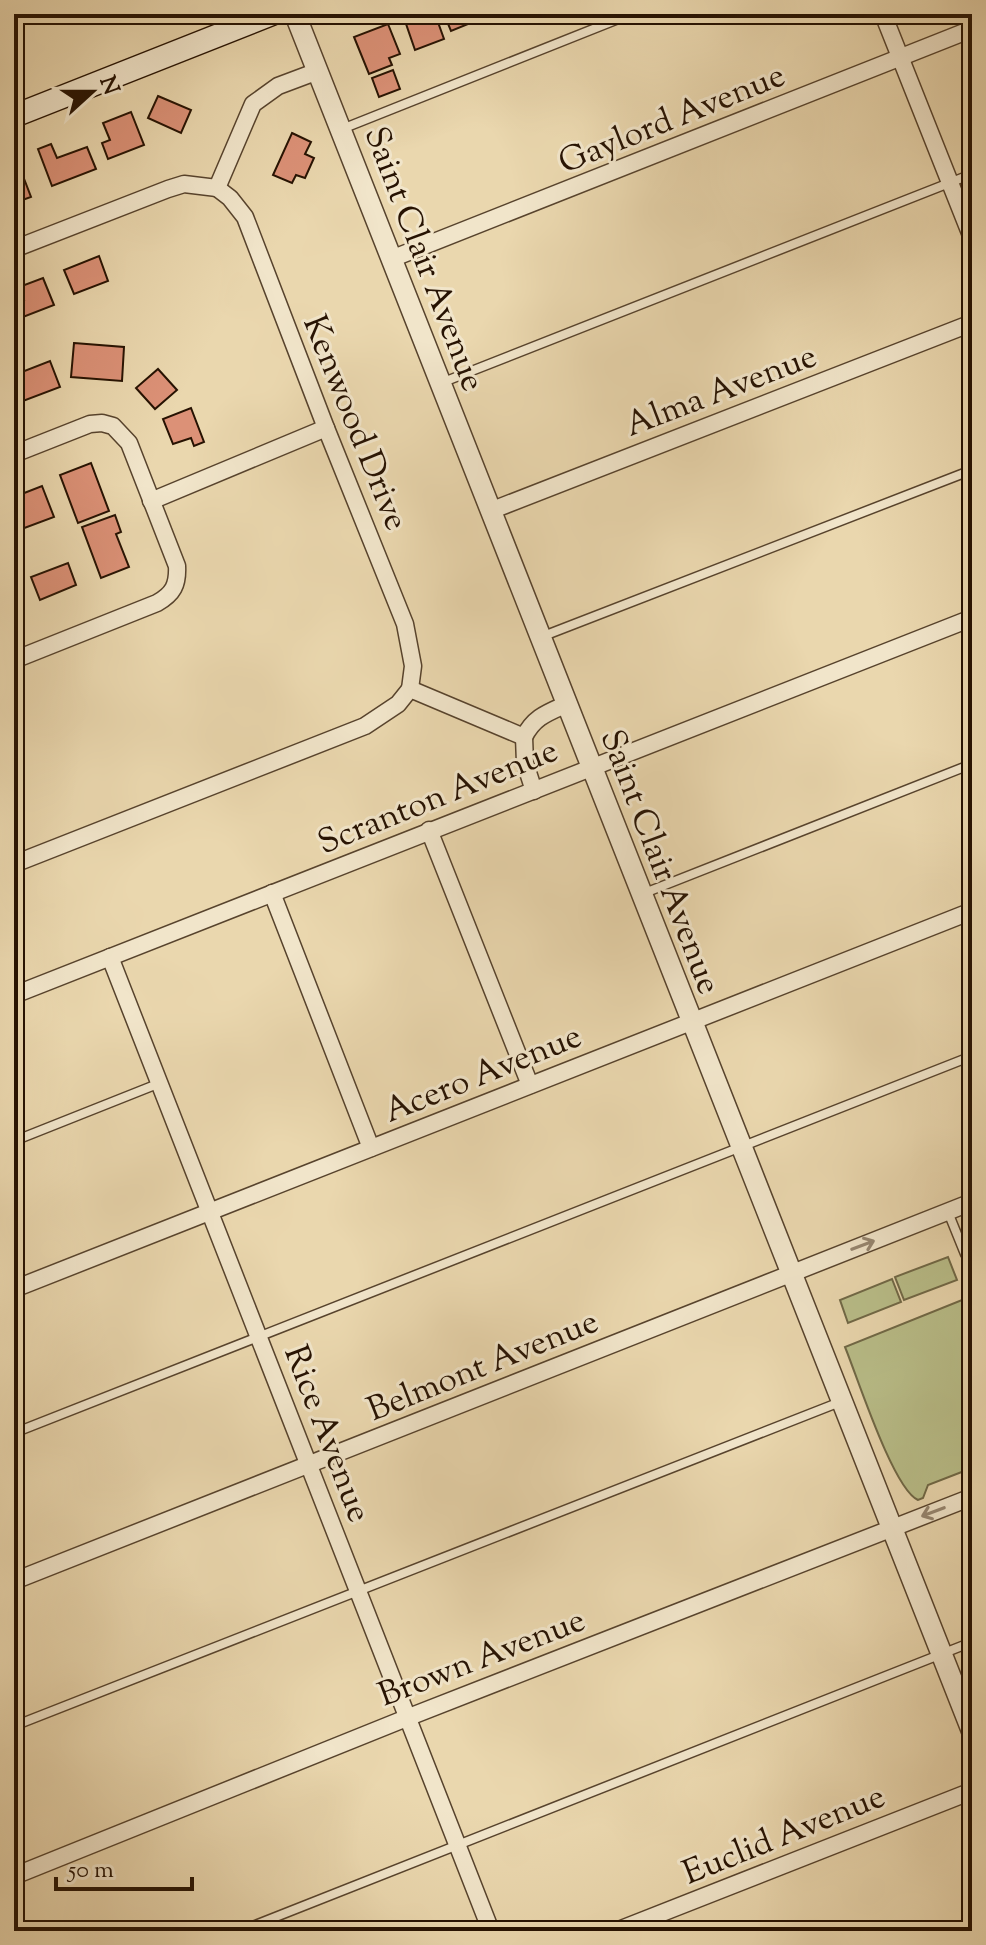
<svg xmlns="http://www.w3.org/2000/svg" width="986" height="1945" viewBox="0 0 986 1945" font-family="'Sorts Mill Goudy',serif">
  <rect width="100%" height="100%" fill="#ead7ae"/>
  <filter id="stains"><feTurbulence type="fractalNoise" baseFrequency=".0025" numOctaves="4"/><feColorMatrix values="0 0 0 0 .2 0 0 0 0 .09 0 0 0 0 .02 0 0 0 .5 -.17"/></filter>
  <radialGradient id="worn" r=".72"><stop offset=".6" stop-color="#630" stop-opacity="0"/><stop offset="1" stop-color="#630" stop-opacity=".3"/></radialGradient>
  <!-- green -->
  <g fill="#b9be89" stroke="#706846" stroke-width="2">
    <polygon points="948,1257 957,1280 904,1300 895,1277"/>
    <polygon points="892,1279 901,1302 848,1323 840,1300"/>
    <path d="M972,1296V1468L928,1485L923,1498L918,1500C893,1489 857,1376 845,1347Z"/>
  </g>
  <!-- building -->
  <g fill="#dc9177" stroke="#261202" stroke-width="2">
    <polygon points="415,14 435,14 444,39 415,50 404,18"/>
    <polygon points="444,14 476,14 478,20 451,31"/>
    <polygon points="388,24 400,54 389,58 392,65 369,74 354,37"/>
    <polygon points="393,70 400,89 379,97 372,78"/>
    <polygon points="158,96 191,110 181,133 148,118"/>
    <polygon points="131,112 144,145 108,159 102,143 110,140 103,123"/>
    <polygon points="292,133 311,142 305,154 314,158 305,178 296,175 292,183 273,175"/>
    <polygon points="51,144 57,158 87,147 96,169 52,186 38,149"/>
    <polygon points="23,176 31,197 14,203 14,179"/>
    <polygon points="99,256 108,281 74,294 64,270"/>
    <polygon points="43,278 54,305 23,317 18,303 24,300 19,287"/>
    <polygon points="74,343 124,347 122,381 71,377"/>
    <polygon points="50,361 60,387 23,401 14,375"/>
    <polygon points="158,369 177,390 155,409 136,388"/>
    <polygon points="191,408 204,442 194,446 191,438 173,444 163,419"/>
    <polygon points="91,463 109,511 78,523 60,475"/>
    <polygon points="42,486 54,517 19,530 14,522 14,497"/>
    <polygon points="115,515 121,532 116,534 129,567 101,578 82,527"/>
    <polygon points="68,563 76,585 40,600 31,577"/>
  </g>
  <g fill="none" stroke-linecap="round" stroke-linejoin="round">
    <defs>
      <g id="service">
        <polyline points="342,129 631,14"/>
        <polyline points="441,383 972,174"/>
        <polyline points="541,637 972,470"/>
        <polyline points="642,894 972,764"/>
        <polyline points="14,1141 160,1083"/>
        <polyline points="948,1212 965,1254 972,1260"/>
        <polyline points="14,1433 972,1056"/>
        <polyline points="14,1726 840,1402"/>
        <polyline points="240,1931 972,1642"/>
      </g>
      <g id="minor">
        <polyline points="883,14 972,238"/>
        <polyline points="217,188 230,198 245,217 326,428 405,624 413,666 410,689"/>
        <polyline points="14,249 168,189 184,184 217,188 253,104 278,86 318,71"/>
        <polyline points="391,259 972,29"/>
        <path d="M14,454L90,424L102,423L113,426L129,443L177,566C178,585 173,594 157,603L14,660"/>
        <polyline points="151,501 326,428"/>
        <polyline points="490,511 972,323"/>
        <polyline points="524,737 525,763 534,791"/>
        <polyline points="429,830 530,1085"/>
        <path d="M14,864L365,726L398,704L410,689L524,737C534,717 547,713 567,704"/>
        <polyline points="272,893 371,1148"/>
        <polyline points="110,957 491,1931"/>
        <polyline points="14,995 972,618"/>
        <polyline points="14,1289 972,911"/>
        <polyline points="14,1581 972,1202"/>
        <polyline points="14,1876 409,1717 972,1497"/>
        <polyline points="616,1931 972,1791"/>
      </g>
      <polyline id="tertiary" points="295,14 972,1731"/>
      <polyline id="secondary" points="14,116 272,14"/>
    </defs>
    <!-- service casing -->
    <use href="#service" stroke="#57432d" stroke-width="11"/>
    <!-- minor casing -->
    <use href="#minor" stroke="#57432d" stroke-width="19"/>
    <!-- tertiary casing -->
    <use href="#tertiary" stroke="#57432d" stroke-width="23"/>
    <!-- secondary casing -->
    <use href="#secondary" stroke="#261202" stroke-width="25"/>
    <!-- service -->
    <use href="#service" stroke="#f1e5ca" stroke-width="8"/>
    <!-- minor -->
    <use href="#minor" stroke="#f1e5ca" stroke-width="16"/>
    <!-- tertiary -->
    <use href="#tertiary" stroke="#f1e5ca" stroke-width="20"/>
    <!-- secondary -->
    <use href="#secondary" stroke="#f1e5ca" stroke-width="22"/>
  </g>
  <!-- one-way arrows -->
  <defs><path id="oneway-shaft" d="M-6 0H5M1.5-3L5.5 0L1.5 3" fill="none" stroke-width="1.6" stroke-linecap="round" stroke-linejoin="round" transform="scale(2)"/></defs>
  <g stroke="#968670">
    <use href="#oneway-shaft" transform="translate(863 1245) rotate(-21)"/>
    <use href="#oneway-shaft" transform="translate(933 1512) rotate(159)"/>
  </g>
  <g text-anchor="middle" stroke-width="6" stroke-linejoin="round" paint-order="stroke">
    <!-- street labels -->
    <g font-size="34" fill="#261202" stroke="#f1e5ca">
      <text transform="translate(671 117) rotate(-22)" y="12">Gaylord Avenue</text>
      <text transform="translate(426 258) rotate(69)" y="12">Saint Clair Avenue</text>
      <text transform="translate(720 389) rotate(-21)" y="12">Alma Avenue</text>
      <text transform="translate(357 422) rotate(68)" y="12">Kenwood Drive</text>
      <text transform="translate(437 795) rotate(-22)" y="12">Scranton Avenue</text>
      <text transform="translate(662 861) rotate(69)" y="12">Saint Clair Avenue</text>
      <text transform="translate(482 1072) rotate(-22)" y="12">Acero Avenue</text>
      <text transform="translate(482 1364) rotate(-22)" y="12">Belmont Avenue</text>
      <text transform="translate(329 1433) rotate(69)" y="12">Rice Avenue</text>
      <text transform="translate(481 1656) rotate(-21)" y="12">Brown Avenue</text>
      <text transform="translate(783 1833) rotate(-22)" y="12">Euclid Avenue</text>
    </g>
  </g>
  <!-- margin -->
  <rect width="986" height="1945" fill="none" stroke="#ead7ae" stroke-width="48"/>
  <rect x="16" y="16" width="954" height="1913" fill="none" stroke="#261202" stroke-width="4"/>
  <rect x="24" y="24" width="938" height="1897" fill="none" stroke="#261202" stroke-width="2"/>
  <!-- north arrow -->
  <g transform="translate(92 92) rotate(69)" stroke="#f1e5ca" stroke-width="6" paint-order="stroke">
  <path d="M0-6L14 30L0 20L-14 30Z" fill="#261202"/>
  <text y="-12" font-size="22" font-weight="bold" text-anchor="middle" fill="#261202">N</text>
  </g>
  <!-- scale -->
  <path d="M56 1877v12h136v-12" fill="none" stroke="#261202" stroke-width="4"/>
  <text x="68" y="1877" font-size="24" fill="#261202" stroke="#f1e5ca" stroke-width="6" paint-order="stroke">50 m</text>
  <rect width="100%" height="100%" filter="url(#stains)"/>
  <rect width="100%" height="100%" fill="url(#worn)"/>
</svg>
